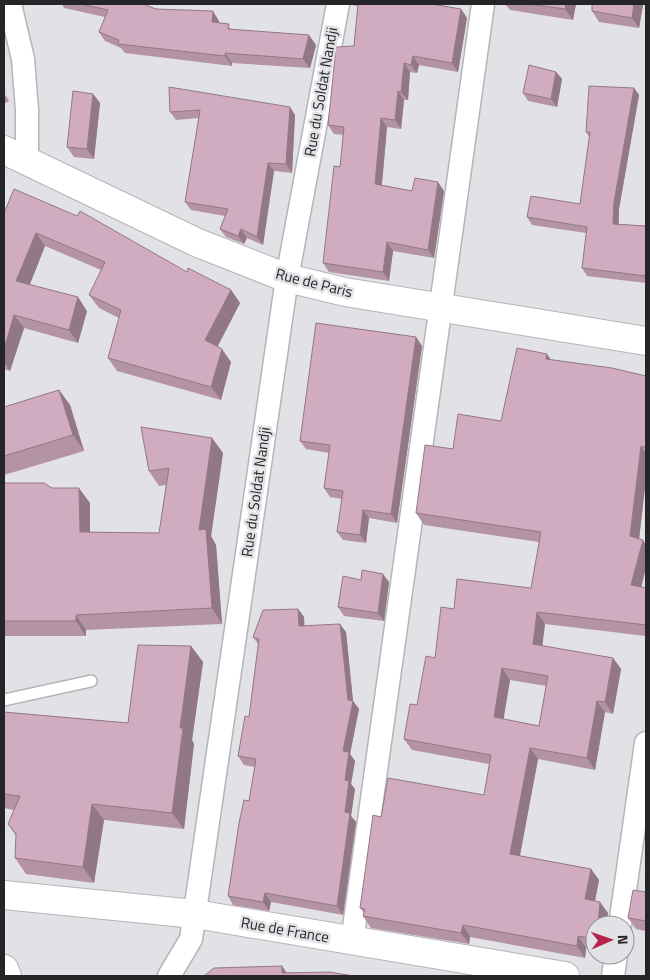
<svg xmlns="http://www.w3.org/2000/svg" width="650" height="980" viewBox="0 0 650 980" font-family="'Titillium Web',sans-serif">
  <rect width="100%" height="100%" fill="#e2e2e6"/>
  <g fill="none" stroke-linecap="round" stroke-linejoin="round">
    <defs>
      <polyline id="service" points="4,700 91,681"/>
      <g id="minor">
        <polyline points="10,4 23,59 27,110 27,161"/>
        <polyline points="620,925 646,743"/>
        <polyline points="352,942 483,4"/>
        <polyline points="169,976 191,939 287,278 338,4"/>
        <polyline points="613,976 616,955"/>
      </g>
      <g id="tertiary">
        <polyline points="4,150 198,243 287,278 345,292 646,341"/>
        <polyline points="4,895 195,914 565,976"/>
        <polyline points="4,969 7,976"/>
      </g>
    </defs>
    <!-- service casing -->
    <use href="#service" stroke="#b5b5b9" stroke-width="14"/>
    <!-- minor casing -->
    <use href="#minor" stroke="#b5b5b9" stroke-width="25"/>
    <!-- tertiary casing -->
    <use href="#tertiary" stroke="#b5b5b9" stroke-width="30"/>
    <!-- service -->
    <use href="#service" stroke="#fff" stroke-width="11"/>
    <!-- minor -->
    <use href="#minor" stroke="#fff" stroke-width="22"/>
    <!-- tertiary -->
    <use href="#tertiary" stroke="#fff" stroke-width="28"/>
  </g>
  <!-- wall -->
  <g fill="#b493a5" fill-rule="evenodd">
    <polygon points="62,4 143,4 156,9 219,21 219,23 232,29 316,45 310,68 232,63 232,66 125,53 121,48 105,41 99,32 105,17 64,8"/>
    <polygon points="350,4 432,4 461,9 467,18 458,72 419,65 417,73 410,72 408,100 404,100 401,129 387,127 382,185 412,191 444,191 434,258 393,251 389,281 329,272 323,263 340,167 344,135 334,134 328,125 354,46 358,6 351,5"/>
    <polygon points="505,4 576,4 573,20 510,10"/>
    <polygon points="580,4 646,4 646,5 643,5 639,28 599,22 592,11 592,5"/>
    <polygon points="556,72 562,79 557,107 528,101 523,93"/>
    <polygon points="169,87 295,115 292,173 274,171 263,245 247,238 244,244 226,237 220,229 225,216 191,210 185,202 199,118 176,120 170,112"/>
    <polygon points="634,88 639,95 619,209 619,224 646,226 646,283 587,276 582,268 586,233 532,225 527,217 580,204 590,138 586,132"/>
    <polygon points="4,93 9,101 4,104"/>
    <polygon points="93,94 100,103 94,159 74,157 67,147"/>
    <polygon points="4,210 187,272 231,290 240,303 218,346 231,362 221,400 117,371 108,358 119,318 99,308 89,295 101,270 45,246 30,284 87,311 78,343 24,328 10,371 4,369"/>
    <polygon points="416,337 422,346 397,523 369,518 366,543 343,540 337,532 342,499 330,497 324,488 329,453 306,449 300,441"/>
    <path d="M551,360L646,376V479L639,539L641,587L646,588V636L545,624L542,646L613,658L621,669L613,714L605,712L595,770L538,759L520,856L591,869L599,880L595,901L608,913L595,925V949L586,948L585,958L470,937L469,944L371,928L363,916L364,913L360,908L381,817L484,795L489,764L412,750L404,739L454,609L531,588L539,542L424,525L416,513L453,449L501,421ZM510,680L546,686L539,726L503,719Z"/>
    <polygon points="59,390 70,405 84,451 4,475 4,407"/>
    <polygon points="212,438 223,453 211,536 216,545 222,624 86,630 86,636 4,636 4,483 52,488 90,503 90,532 159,533 166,485 159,486 149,471"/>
    <polygon points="361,580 389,582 384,621 344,616 338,607"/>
    <polygon points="298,609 304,617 304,626 346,632 353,701 359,709 350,754 355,761 351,784 355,789 351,816 356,822 343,915 271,902 269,911 233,905 228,896 249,801 255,767 244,765 238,756 249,717 258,644 253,637"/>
    <polygon points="191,646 203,662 192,740 194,744 184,829 104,820 94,883 26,874 15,858 16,836 8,824 14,810 4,808 4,712 128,723"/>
    <polygon points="646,892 646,931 636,929 628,918"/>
  </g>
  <!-- shaded-wall -->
  <g fill="#927886">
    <polygon points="566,4 576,4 573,20 565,9"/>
    <polygon points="634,4 642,4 643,5 639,28 632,18"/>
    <polygon points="461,9 467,18 458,72 452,63"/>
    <polygon points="213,11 219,21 219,32 212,22"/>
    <polygon points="309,35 316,45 310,68 303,59"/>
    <polygon points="225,53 232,63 232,66 225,56"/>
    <polygon points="413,56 419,65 417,73 411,65"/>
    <polygon points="404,63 410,72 408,100 401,92"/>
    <polygon points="556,72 562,79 557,107 551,99"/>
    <polygon points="634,88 639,95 619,209 618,231 613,224 614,202"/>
    <polygon points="398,91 404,100 401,129 395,120"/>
    <polygon points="93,94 100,103 94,159 87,149"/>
    <polygon points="290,107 295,115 292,173 286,164"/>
    <polygon points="381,118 387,127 381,193 375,184"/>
    <polygon points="268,163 274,171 263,245 257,237"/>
    <polygon points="438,182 444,191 434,258 428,250"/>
    <polygon points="241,229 247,238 244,244 238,236"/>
    <polygon points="36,233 45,246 26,294 16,281"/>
    <polygon points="387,242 393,251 389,281 383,272"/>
    <polygon points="231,290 240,303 214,353 205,340"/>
    <polygon points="78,297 87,311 78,343 69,330"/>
    <polygon points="14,315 24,328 10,371 4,362 4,349"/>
    <polygon points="416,337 422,346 397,523 391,514"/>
    <polygon points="222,349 231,362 221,400 211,387"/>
    <polygon points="547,354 555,366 546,359"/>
    <polygon points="59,390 70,405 84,451 73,435"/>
    <polygon points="212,438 223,453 211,536 216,545 222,624 212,608 199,530"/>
    <polygon points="641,446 646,454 646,479 638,548 630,536"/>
    <polygon points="79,488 90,503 90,547 80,532"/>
    <polygon points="363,510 369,518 366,543 360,535"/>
    <polygon points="643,540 646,545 646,568 639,597 631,585"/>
    <polygon points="383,574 389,582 384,621 378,613"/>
    <polygon points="298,609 304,617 305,635 299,626"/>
    <polygon points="537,612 545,624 541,656 533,644"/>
    <polygon points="76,615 86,630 86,636 76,621"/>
    <polygon points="340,624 346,632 353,701 359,709 350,754 355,761 351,784 355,789 351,816 356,822 343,915 337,906 345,780 343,751 348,700"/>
    <polygon points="191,646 203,662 192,740 194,744 184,829 172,813 180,728"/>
    <polygon points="613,658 621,669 613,714 605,702"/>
    <polygon points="502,668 510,680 502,729 494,717"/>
    <polygon points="597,701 605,712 595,770 587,758"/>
    <polygon points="530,748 538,759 518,865 510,854"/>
    <polygon points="92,804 104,820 94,883 83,867"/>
    <polygon points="591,869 599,880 593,911 585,899"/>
    <polygon points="265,893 271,902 269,911 263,902"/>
    <polygon points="600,902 608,913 607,925 598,925"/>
    <polygon points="463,925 470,937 469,944 461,933"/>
    <polygon points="578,936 586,948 585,958 577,946"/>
    <polygon points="282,966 289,976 282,973"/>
  </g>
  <!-- building -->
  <g fill="#d1abc0" stroke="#927886" fill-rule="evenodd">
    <polygon points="81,4 143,4 156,9 213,11 212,22 229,24 228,29 309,35 303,59 225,53 225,56 118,44 119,40 99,32 108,10"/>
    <polygon points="358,4 432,4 461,9 452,63 413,56 411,65 404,63 401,92 398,91 395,120 381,118 375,184 412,191 415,178 438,182 428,250 387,242 383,272 323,263 334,166 340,167 344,127 328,125 336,47 354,46"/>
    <polygon points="528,4 566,4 565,9"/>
    <polygon points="592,4 634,4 632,18 592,11"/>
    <polygon points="529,65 556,72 551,99 523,93"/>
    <polygon points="589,86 634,88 614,202 613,224 646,226 646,276 582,268 587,227 527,217 531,196 580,204 590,132 586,132"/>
    <polygon points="169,87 290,107 286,164 268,163 257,237 241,229 238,236 220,229 228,209 185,202 200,110 170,112"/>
    <polygon points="73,91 93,94 87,149 67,147"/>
    <polygon points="14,189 77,216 80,211 187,272 188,268 231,290 205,340 222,349 211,387 108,358 121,310 89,295 105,262 36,233 16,281 78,297 69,330 14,315 4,349 4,210 5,211"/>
    <polygon points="316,323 416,337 391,514 363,510 360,535 337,532 343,491 324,488 330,445 300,441"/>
    <path d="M517,348L547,354L546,359L612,368L646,376V448L641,446L630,536L643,540L631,585L646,588V625L537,612L533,644L613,658L605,702L597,701L587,758L530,748L510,854L591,869L585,899L600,902L598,925H595V939L578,936L577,946L463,925L461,933L363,916L365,909L360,908L373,815L381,817L388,778L484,795L491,755L404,739L410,704L417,705L426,656L435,658L441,607L454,609L457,579L531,588L541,532L416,513L425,445L453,449L458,414L501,421ZM502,668L548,676L539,726L494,717Z"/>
    <polygon points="59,390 73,435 4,456 4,407"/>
    <polygon points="141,427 212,438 199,530 206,529 212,608 76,615 76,621 4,621 4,483 44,483 52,488 79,488 80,532 159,533 169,468 149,471"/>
    <polygon points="362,570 383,574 378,613 338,607 343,576 361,580"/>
    <polygon points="298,609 299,626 340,624 348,700 353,701 343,751 349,752 345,780 349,781 345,812 350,813 337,906 265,893 263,902 228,896 239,823 244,800 249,801 256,759 238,756 245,716 249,717 259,639 253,637 263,610"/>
    <polygon points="138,645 191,646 180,728 183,728 172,813 92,804 83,867 15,858 16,834 8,824 20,796 4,794 4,712 128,723"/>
    <polygon points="633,890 646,892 646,921 628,918"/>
    <polygon points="282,966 282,973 329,972 354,976 204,976 214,968"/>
  </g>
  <g text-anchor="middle" stroke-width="5" stroke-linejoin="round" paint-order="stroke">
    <!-- street labels -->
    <g font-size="15" fill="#252527" stroke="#e2e2e6">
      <text transform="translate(321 92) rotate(-80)" y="5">Rue du Soldat Nandji</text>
      <text transform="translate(314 283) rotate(14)" y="5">Rue de Paris</text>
      <text transform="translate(256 492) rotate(-82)" y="5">Rue du Soldat Nandji</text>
      <text transform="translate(285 930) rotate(10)" y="5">Rue de France</text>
    </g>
  </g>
  <!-- border -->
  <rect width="650" height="980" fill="none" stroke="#252527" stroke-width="10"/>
  <!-- north arrow -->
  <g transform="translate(610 940) rotate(88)"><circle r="24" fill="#e2e2e6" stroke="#96969a"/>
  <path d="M0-4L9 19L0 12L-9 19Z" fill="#b6254e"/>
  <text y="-8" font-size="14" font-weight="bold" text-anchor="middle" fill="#252527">N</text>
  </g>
</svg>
